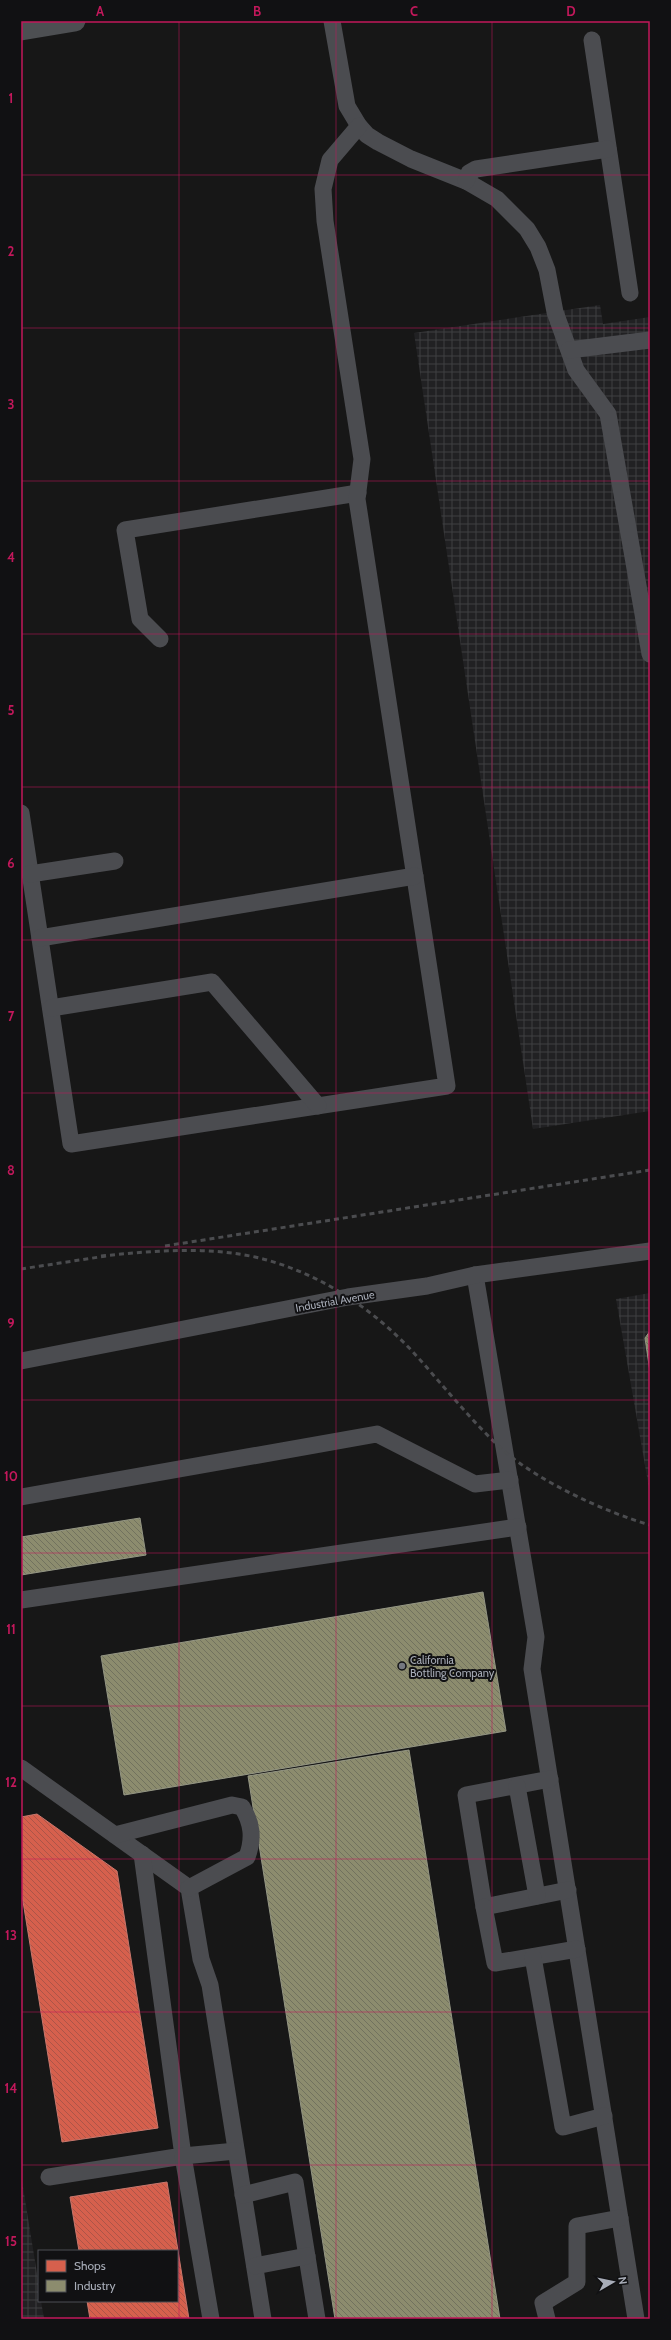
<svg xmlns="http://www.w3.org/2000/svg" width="671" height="2340" viewBox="0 0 671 2340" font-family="Cabin,sans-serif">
  <defs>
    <pattern id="industrial-grid" width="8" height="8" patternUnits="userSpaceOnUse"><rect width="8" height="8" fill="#212123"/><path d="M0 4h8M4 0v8" fill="none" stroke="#3e3f41"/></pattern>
    <pattern id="shops-back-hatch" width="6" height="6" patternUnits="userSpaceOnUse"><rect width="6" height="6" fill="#d6604d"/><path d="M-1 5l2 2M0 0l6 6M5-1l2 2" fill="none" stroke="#ad5548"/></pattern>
    <pattern id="industry-back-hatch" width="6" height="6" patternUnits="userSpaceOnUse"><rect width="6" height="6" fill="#8c8c6e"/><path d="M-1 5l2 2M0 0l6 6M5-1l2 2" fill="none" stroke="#71725e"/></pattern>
  </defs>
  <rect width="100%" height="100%" fill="#171717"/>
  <!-- industrial -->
  <g fill="url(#industrial-grid)">
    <polygon points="600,305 603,324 650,317 650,1111 533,1129 414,333"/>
    <polygon points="650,1293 650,1494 616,1299"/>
    <polygon points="21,2175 39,2286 39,2301 41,2301 44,2319 21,2319"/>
  </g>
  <!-- shops -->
  <g fill="url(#shops-back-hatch)" stroke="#c8776d">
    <polygon points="37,1814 117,1871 158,2128 62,2142 21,1889 21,1817"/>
    <polygon points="167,2182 189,2319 90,2319 87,2301 177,2301 177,2251 79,2251 70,2197"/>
  </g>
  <!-- industry -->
  <g fill="url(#industry-back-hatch)" stroke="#949684">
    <polygon points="650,1331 650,1372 645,1338"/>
    <polygon points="140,1518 146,1555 21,1575 21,1537"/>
    <polygon points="483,1592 506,1731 124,1795 101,1656"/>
    <polygon points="409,1750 500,2319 335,2319 248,1776"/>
  </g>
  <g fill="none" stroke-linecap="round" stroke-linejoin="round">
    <!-- minor -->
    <g stroke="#4b4c50" stroke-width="17">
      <polyline points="332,21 347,106 359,126 367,135 378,142 411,159 466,181 497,199 527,229 538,247 547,270 555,312 576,370 608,414 650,654"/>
      <polyline points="592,40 630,293"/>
      <polyline points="466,181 469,173 476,169 608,149"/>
      <polyline points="569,350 650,340"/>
      <polyline points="160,639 140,619 125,530 358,493"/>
      <polyline points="21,813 71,1144 447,1086 357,499 362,459 325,221 323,189 330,160 359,126"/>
      <polyline points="30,874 115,861"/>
      <polyline points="40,938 415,876"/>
      <polyline points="51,1008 212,982 318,1106"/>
      <polyline points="475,1275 536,1637 532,1669 636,2319"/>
      <polyline points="21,1361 348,1297 427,1286 475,1275 650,1251"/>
      <polyline points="21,1497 377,1434 475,1484 510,1480"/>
      <polyline points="21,1600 518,1527"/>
      <polyline points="21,1768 189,1888 201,1959 210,1985 263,2319"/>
      <polyline points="550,1779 466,1795 484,1907 568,1890"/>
      <polyline points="517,1786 537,1896"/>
      <path d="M115,1835L232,1805L242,1807C252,1823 254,1838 247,1857L189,1888"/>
      <polyline points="484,1907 495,1963 577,1949"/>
      <polyline points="533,1957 563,2127 604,2116"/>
      <polyline points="49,2177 183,2156 142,1854"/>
      <polyline points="243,2195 295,2182 317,2319"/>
      <polyline points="255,2266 307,2256"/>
      <polyline points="211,2319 183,2156 236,2151"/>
      <polyline points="547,2319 543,2303 577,2282 577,2226 620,2218"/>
    </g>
    <!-- major -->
    <polyline stroke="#4d4f52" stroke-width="21" points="21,30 75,21"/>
    <!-- rail -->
    <g stroke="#4b4c4f" stroke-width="3" stroke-dasharray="5 4" stroke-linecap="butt">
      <polyline points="165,1246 650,1170"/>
      <path d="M101,1256C153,1251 204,1246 255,1257C316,1271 370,1306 413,1352C443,1385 471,1421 504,1451C540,1482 605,1512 650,1525"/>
      <polyline points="21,1269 106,1256"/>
    </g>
  </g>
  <!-- grid -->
  <path fill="none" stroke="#c2185b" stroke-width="1" stroke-opacity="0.55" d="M179,21V2319M336,21V2319M492,21V2319M21,175H650M21,328H650M21,481H650M21,634H650M21,787H650M21,940H650M21,1093H650M21,1247H650M21,1400H650M21,1553H650M21,1706H650M21,1859H650M21,2012H650M21,2165H650"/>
  <!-- markers -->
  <circle fill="#757880" stroke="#111113" stroke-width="1.5" cx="402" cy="1666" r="4"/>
  <g text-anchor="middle" stroke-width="4" stroke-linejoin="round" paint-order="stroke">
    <!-- street labels -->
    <g font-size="11" fill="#a8adb8" stroke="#111113">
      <text transform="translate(335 1301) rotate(-10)" y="4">Industrial Avenue</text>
    </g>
    <!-- poi labels -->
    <g font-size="11" fill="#a8adb8" stroke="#111113" text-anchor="start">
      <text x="410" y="1664">California<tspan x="410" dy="13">Bottling Company</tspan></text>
    </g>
  </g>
  <!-- border -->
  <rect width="671" height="2340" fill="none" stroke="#111113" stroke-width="44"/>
  <!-- legend -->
  <rect x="38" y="2250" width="140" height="52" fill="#111113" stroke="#4d4f55"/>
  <rect x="46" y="2260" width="20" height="12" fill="#d6604d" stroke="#4d4f55"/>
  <text x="74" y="2270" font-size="12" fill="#a8adb8">Shops</text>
  <rect x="46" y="2280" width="20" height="12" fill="#8c8c6e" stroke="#4d4f55"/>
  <text x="74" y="2290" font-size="12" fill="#a8adb8">Industry</text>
  <!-- north arrow -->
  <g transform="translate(613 2282) rotate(81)" stroke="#111113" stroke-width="3" paint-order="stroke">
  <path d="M0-3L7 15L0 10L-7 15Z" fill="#a8adb8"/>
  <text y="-6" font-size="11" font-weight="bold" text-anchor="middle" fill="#a8adb8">N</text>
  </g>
  <rect x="22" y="22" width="627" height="2296" fill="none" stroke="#c2185b" stroke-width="1.5"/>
  <g font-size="13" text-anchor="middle" font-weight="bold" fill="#c2185b">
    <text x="100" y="16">A</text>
    <text x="257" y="16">B</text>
    <text x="414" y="16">C</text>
    <text x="571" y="16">D</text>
    <text x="11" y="103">1</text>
    <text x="11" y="256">2</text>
    <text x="11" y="409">3</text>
    <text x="11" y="562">4</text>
    <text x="11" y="715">5</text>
    <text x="11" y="868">6</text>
    <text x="11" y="1021">7</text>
    <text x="11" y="1175">8</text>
    <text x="11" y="1328">9</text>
    <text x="11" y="1481">10</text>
    <text x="11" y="1634">11</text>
    <text x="11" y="1787">12</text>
    <text x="11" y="1940">13</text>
    <text x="11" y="2093">14</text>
    <text x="11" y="2246">15</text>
  </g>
</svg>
